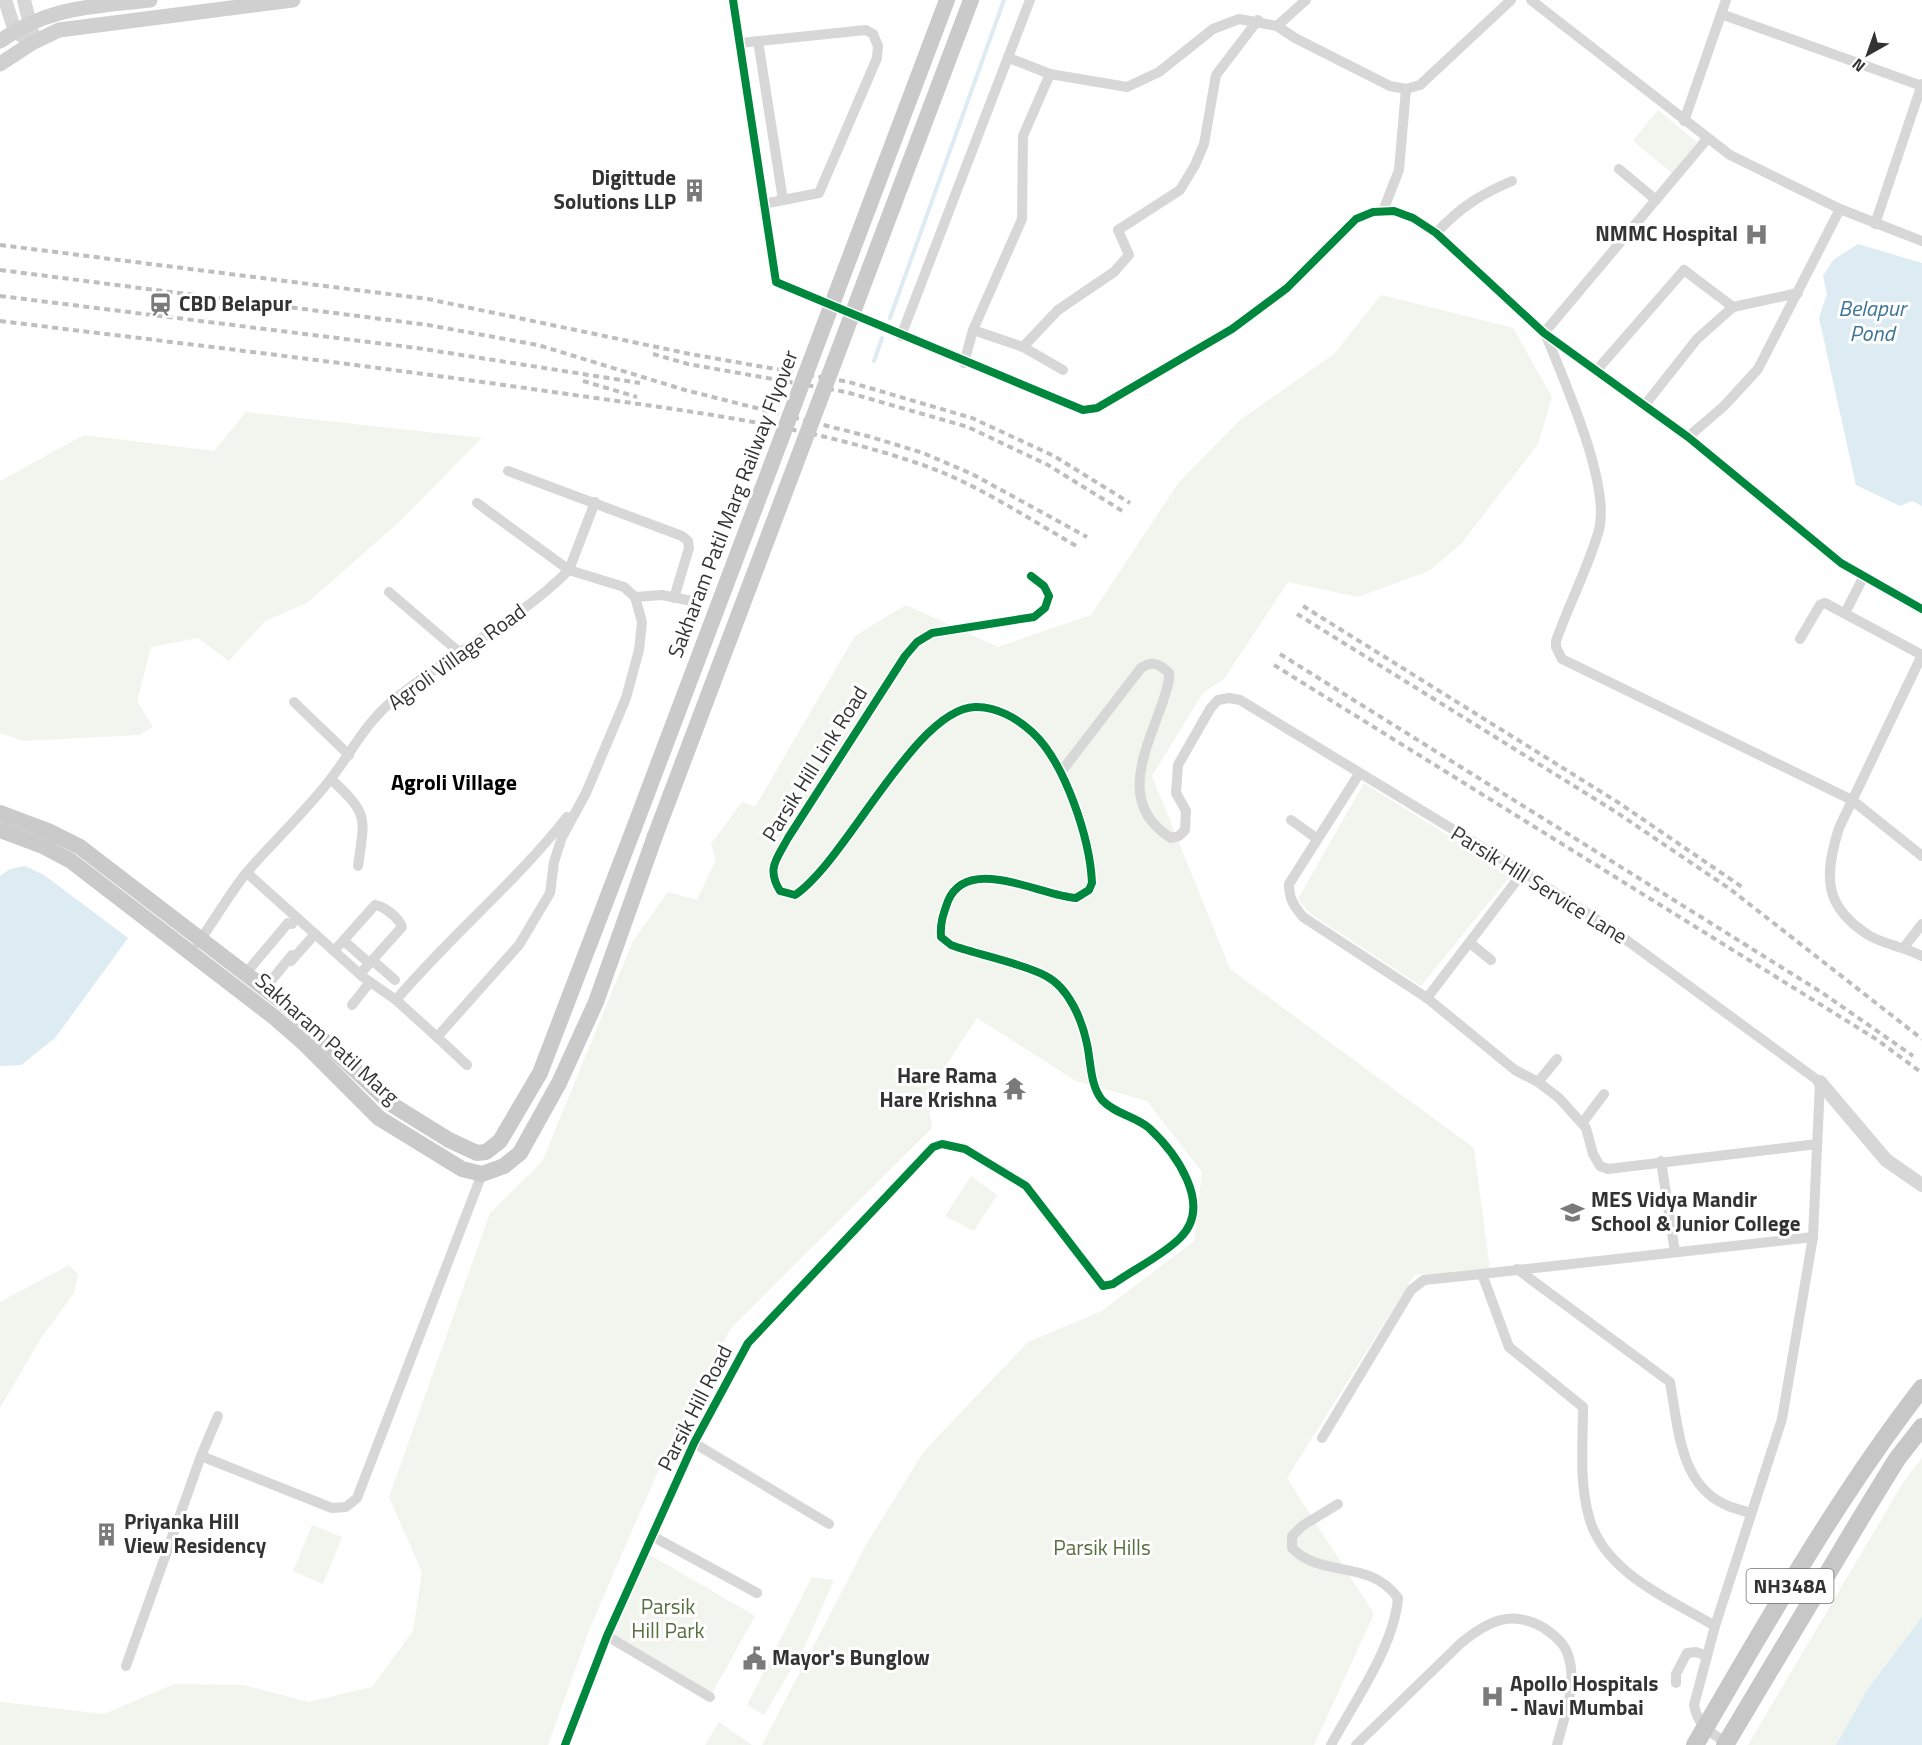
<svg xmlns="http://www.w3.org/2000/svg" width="1922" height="1745" viewBox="0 0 1922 1745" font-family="'Titillium Web',sans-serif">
  <rect width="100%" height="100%" fill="#fff"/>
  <!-- green -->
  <g fill="#f1f5ed">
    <polygon points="1658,110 1697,142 1672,173 1633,141"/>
    <polygon points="1381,295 1513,328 1552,397 1538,444 1461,544 1429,571 1358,597 1288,582 1224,679 1203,693 1152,776 1230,969 1474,1148 1491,1278 1415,1274 1287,1478 1374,1614 1314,1745 762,1745 867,1543 925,1450 1028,1342 1102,1311 1194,1241 1202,1172 1147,1101 1076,1081 977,1018 927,1094 932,1128 731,1328 675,1434 630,1535 590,1628 548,1745 0,1745 0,1702 104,1714 174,1684 244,1685 309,1702 372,1687 413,1631 422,1572 389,1497 490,1213 542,1162 633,941 668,892 697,900 716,860 711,844 742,802 755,807 855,636 906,605 998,647 1091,615 1179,482 1240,420 1334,354"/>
    <polygon points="246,412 482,438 399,522 307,603 265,621 229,661 198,638 151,647 137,701 153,727 139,735 23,741 0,733 0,481 84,435 214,451"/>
    <polygon points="1364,783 1511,875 1421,986 1311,914 1298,899"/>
    <polygon points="971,1176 997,1195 974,1231 945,1216"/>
    <polygon points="69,1265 78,1274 74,1293 41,1338 0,1408 0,1302"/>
    <polygon points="1922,1458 1922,1617 1867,1690 1836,1745 1748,1745 1904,1481"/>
    <polygon points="312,1525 342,1537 323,1584 293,1571"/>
    <polygon points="645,1552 755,1616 710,1697 607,1636"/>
    <polygon points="812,1577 834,1580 805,1646 764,1715 747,1705"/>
    <polygon points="719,1722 752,1745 705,1745"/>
  </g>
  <!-- water -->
  <g fill="#ddebf3">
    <polygon points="1858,244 1922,263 1922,506 1912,501 1900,506 1856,485 1819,318 1827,294 1823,276 1833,260"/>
    <polygon points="25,866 44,875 128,938 55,1038 21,1065 0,1066 0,876 10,869"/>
    <polygon points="1922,1617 1922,1745 1836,1745 1867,1690"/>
  </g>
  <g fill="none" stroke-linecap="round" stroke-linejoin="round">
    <!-- stream -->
    <g stroke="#ddebf3" stroke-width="4">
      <polyline points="890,318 1004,0"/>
      <polyline points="874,361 882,338"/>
    </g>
    <!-- minor -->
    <g stroke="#d7d7d7" stroke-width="10">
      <polyline points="733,0 776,282 1083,410 1097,408 1232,329 1287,288 1356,219 1373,212 1394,211 1413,218 1436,233 1544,333 1688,437 1841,563 1922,609"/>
      <polyline points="1306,0 1277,26 1295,38 1390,86 1406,89 1420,85 1511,0"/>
      <polyline points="1531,0 1730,155 1840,209 1922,241"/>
      <polyline points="1721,14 1922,86"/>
      <polyline points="758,41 783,200"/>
      <polyline points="740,43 866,30 873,34 878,46 877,58 819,193 763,204"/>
      <polyline points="1009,58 1050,74 1127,87 1159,72 1213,29 1239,19 1277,26"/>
      <polyline points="1684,121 1726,0"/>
      <polyline points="1619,169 1656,200"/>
      <polyline points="1383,211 1399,170 1406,89"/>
      <polyline points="1875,224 1922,84"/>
      <path d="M1436,233C1461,207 1479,195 1512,181"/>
      <polyline points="973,330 1023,347 1058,310 1114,272 1129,255 1118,230 1180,190 1195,165 1204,144 1216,75 1258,20"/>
      <polyline points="1544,333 1707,139"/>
      <path d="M1545,333C1563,379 1611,483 1599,530C1588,568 1569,604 1556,641V647L1562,659L1852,800L1922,856"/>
      <polyline points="901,336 1030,0"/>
      <polyline points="1023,347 1063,370"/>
      <polyline points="964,363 973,330 1022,219 1023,136 1050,74"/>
      <polyline points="1596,371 1684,270 1733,307"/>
      <polyline points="1644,406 1697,339 1733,307 1798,293"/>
      <polyline points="1688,437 1724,406 1758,369 1840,209"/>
      <polyline points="508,471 682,536 688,541 689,548 674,598"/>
      <polyline points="477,503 569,570 595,502"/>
      <polyline points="389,592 459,652"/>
      <polyline points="1845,613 1864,576"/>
      <polyline points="1800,639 1820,605 1825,603 1922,655"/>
      <path d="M1922,655L1839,828C1824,876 1823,907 1870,936C1886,945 1905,947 1922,956"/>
      <polyline points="294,702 349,755"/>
      <path d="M1061,772L1141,668C1153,660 1159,664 1169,673V680C1159,730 1107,799 1171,838L1179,836L1185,830L1186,811L1176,793L1178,765L1210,709L1218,700L1229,698L1240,700L1523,872L1610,928L1820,1082L1813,1237L1782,1419L1715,1626L1694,1705C1698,1726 1709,1732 1726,1742"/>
      <path d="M1359,774L1289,884C1289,899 1294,906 1303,917L1427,998L1515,1070L1538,1082L1559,1098L1586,1128L1593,1154L1600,1166L1608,1169L1817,1144"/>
      <path d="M331,779C369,815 365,816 358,866"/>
      <polyline points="1291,820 1316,838"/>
      <polyline points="247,873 363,977 396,1000 437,1037 519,945 550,893 554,862 562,837 586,793 626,698 639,650 642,622 635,597"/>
      <polyline points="344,941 369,963"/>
      <path d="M198,943C215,920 229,894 247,872C274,841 304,813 329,781C350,755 364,725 390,703C447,655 516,623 569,570L624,587L635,597L662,595L697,602"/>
      <polyline points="1470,943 1491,960"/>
      <polyline points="1905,946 1922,924"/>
      <path d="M334,951L375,905C384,906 399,918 402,927L360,974"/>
      <polyline points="372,960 395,980"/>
      <polyline points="291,961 315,934"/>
      <polyline points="246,973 288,923 292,924"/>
      <polyline points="265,988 292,955"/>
      <polyline points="1427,998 1523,872"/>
      <path d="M396,1000C450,936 515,883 567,817"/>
      <polyline points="352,1005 370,982"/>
      <polyline points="437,1037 467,1065"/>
      <polyline points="1538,1082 1557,1059"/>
      <polyline points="1583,1122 1604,1094"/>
      <polyline points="1661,1161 1675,1252"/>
      <path d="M1517,1269L1670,1382C1678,1424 1679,1483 1724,1504C1732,1508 1742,1510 1750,1513"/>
      <polyline points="1322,1438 1411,1290 1424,1280 1482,1274"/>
      <polyline points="694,1443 829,1524"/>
      <polyline points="201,1456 218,1416"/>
      <polyline points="652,1536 757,1593"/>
      <path d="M1715,1626C1670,1599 1604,1573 1589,1517C1579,1482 1583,1443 1583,1407L1509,1347L1482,1274L1813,1237"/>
      <polyline points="607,1636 710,1697"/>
      <polyline points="126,1666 201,1456 332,1508 346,1507 357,1498 482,1174"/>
      <polyline points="1676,1683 1676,1674 1687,1653 1696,1652 1707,1656"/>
      <path d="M565,1745L607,1636L694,1443L748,1343L933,1147L942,1144L965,1149L1026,1186L1103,1286L1113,1284C1134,1269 1162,1256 1180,1238C1214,1205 1175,1152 1149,1128C1135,1116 1115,1114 1102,1100C1090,1085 1091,1062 1087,1044C1082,1020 1069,988 1046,976C1022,963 978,955 951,945L941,937C940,923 943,915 948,901C968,854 1041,896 1076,898L1089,890L1092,883C1090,839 1065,762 1032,732C1018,719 996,706 975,707C915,709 847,860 795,895L780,891C766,868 777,859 788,838L905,656L917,642L932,633L1034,617L1045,608L1049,596L1044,586L1031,576"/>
      <path d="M1331,1745C1354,1702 1394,1647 1398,1598C1369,1558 1322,1579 1292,1548V1536L1302,1526L1338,1504"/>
      <path d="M1356,1745L1461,1643C1488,1621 1512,1609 1544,1628C1553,1634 1565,1644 1568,1655C1578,1684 1564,1717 1557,1745"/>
    </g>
    <!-- tertiary -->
    <g stroke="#d7d7d7" stroke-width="14">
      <polyline points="5,0 15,31 32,43"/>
      <polyline points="24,0 32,32"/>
      <polyline points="1820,1082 1886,1160 1922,1185"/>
    </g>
    <!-- secondary -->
    <g stroke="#d0d0d0" stroke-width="15">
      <path d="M0,41C50,6 92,7 150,0"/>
      <polyline points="0,64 32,43 59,30 293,0"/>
    </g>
    <!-- primary -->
    <g stroke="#cacaca" stroke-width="16">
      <polyline points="0,813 48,831 80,847 285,1004 391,1104 449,1140 477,1153 486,1152 500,1141 540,1073 634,828"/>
      <polyline points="0,830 43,846 71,861 274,1017 306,1045 379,1118 462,1169 482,1174 504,1166 520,1153 559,1083 596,1002 655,836"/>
    </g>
    <!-- trunk -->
    <g stroke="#c7c7c7" stroke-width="18">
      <path d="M1695,1745C1766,1624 1836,1499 1922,1388"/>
      <polyline points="1725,1745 1862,1516 1897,1459 1922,1427"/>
    </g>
    <!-- rail -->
    <g stroke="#bebebe" stroke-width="4" stroke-dasharray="6 4.5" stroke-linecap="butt">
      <polyline points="0,245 428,299 690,354 849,382 972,418 1054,456 1130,503"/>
      <polyline points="0,270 428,325 538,345 685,390 871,437 923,453 972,474 1087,537"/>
      <polyline points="0,296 417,348 640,383"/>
      <path d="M0,321C187,344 374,366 560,393C680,410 802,424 917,463C975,482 1027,518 1080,548"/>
      <polyline points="653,354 688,364 846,392 968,427 1048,465 1124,512"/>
      <polyline points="583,381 637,397"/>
      <polyline points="1303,606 1619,803 1745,889"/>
      <polyline points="1297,614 1616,812 1730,889 1922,1039"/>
      <polyline points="1280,654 1821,992 1913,1056"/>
      <polyline points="1274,665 1876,1039 1922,1073"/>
    </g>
    <!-- primary-bridge -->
    <g stroke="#cacaca" stroke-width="16">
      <polyline points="634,828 947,0"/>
      <polyline points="655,836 971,0"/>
    </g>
    <defs>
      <g id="cycleway">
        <polyline points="733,0 776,282 1083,410 1097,408 1232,329 1287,288 1356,219 1373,212 1394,211 1413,218 1436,233 1544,333 1688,437 1841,563 1922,609"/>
        <path d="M565,1745L607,1636L694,1443L748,1343L933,1147L942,1144L965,1149L1026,1186L1103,1286L1113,1284C1134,1269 1162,1256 1180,1238C1214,1205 1175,1152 1149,1128C1135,1116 1115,1114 1102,1100C1090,1085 1091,1062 1087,1044C1082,1020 1069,988 1046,976C1022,963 978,955 951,945L941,937C940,923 943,915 948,901C968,854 1041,896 1076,898L1089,890L1092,883C1090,839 1065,762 1032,732C1018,719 996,706 975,707C915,709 847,860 795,895L780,891C766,868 777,859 788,838L905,656L917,642L932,633L1034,617L1045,608L1049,596L1044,586L1031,576"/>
      </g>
    </defs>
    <!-- cycleway casing -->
    <use href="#cycleway" stroke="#fff" stroke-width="11"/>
    <!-- cycleway -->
    <use href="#cycleway" stroke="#00873e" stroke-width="8"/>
  </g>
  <!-- icons -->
  <defs>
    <symbol id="building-bare" viewBox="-9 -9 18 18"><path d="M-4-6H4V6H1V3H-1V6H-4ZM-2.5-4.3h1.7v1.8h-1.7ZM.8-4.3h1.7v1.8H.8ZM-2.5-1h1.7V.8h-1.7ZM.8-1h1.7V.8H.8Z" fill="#7a7a7a" stroke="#fff" stroke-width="2.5" paint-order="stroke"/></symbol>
    <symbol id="hospital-bare" viewBox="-9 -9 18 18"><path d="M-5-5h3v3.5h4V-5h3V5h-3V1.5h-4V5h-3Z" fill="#7a7a7a" stroke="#fff" stroke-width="2.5" paint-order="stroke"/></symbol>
    <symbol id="station-bare" viewBox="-9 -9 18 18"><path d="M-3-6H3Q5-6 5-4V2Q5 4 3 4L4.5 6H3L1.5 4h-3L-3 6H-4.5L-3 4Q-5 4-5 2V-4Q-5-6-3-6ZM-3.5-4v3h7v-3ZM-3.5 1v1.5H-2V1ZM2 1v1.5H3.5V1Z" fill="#7a7a7a" stroke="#fff" stroke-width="2.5" paint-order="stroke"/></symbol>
    <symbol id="temple-bare" viewBox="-9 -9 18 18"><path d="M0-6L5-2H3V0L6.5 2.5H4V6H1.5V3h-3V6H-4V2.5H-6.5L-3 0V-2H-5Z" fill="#7a7a7a" stroke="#fff" stroke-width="2.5" paint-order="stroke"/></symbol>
    <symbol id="school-bare" viewBox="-9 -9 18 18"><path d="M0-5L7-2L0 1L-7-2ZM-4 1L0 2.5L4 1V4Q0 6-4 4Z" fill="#7a7a7a" stroke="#fff" stroke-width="2.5" paint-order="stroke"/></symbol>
    <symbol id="civic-bare" viewBox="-9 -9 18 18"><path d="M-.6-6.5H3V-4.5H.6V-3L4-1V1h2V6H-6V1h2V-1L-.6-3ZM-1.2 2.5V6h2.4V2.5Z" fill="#7a7a7a" stroke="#fff" stroke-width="2.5" paint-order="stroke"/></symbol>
  </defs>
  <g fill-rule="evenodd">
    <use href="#building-bare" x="678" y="174" width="33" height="33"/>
    <use href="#hospital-bare" x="1740" y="218" width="33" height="33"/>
    <use href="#station-bare" x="144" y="288" width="33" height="33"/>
    <use href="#temple-bare" x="998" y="1072" width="33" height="33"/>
    <use href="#school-bare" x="1556" y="1196" width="33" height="33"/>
    <use href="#building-bare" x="90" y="1518" width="33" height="33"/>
    <use href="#civic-bare" x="738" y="1642" width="33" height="33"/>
    <use href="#hospital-bare" x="1476" y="1680" width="33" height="33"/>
  </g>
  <g text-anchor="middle" stroke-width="6" stroke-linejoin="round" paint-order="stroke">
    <!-- shield labels -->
    <rect fill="#fff" stroke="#707070" stroke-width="1.5" x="1746.5" y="1569" width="87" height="34" rx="4.5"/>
    <g font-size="20" font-weight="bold" fill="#333">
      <text x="1790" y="1593">NH348A</text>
    </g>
    <!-- poi labels -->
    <g font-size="21" font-weight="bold" fill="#333" stroke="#fff" text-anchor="start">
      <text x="676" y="185" text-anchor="end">Digittude<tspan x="676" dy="24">Solutions LLP</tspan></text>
      <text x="1738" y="241" text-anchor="end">NMMC Hospital</text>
      <text x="179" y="311">CBD Belapur</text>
      <text x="997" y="1083" text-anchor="end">Hare Rama<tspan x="997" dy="24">Hare Krishna</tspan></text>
      <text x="1591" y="1207">MES Vidya Mandir<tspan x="1591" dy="24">School &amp; Junior College</tspan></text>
      <text x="124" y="1529">Priyanka Hill<tspan x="124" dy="24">View Residency</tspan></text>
      <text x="772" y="1665">Mayor's Bunglow</text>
      <text x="1510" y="1691">Apollo Hospitals<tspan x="1510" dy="24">- Navi Mumbai</tspan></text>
    </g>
    <!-- street labels -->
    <g font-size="21" fill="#333" stroke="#fff">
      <text transform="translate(733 504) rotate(-69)" y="7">Sakharam Patil Marg Railway Flyover</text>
      <text transform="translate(457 657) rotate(-36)" y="7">Agroli Village Road</text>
      <text transform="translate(815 764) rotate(-58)" y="7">Parsik Hill Link Road</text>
      <text transform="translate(1539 885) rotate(32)" y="7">Parsik Hill Service Lane</text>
      <text transform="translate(327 1039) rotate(42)" y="7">Sakharam Patil Marg</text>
      <text transform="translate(695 1408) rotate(-63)" y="7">Parsik Hill Road</text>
    </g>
    <!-- park labels -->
    <g font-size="21" fill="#56703f" stroke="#fff">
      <text x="1102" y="1555">Parsik Hills</text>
      <text x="668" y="1614">Parsik<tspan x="668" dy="24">Hill Park</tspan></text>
    </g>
    <!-- water labels -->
    <g font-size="22" font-style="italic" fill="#3f7597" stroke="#fff">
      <text x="1872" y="316">Belapur<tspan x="1872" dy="25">Pond</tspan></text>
    </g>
    <!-- neighbourhood labels -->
    <g font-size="22" font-weight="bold" fill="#000" stroke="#fff">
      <text x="454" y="790">Agroli Village</text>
    </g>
  </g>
  <!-- north arrow -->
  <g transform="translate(1868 54) rotate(220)" stroke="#ffffff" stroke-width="4.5" paint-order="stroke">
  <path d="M0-4.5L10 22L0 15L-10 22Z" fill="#333333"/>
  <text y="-9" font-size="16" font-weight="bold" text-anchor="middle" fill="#333333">N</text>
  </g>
</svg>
